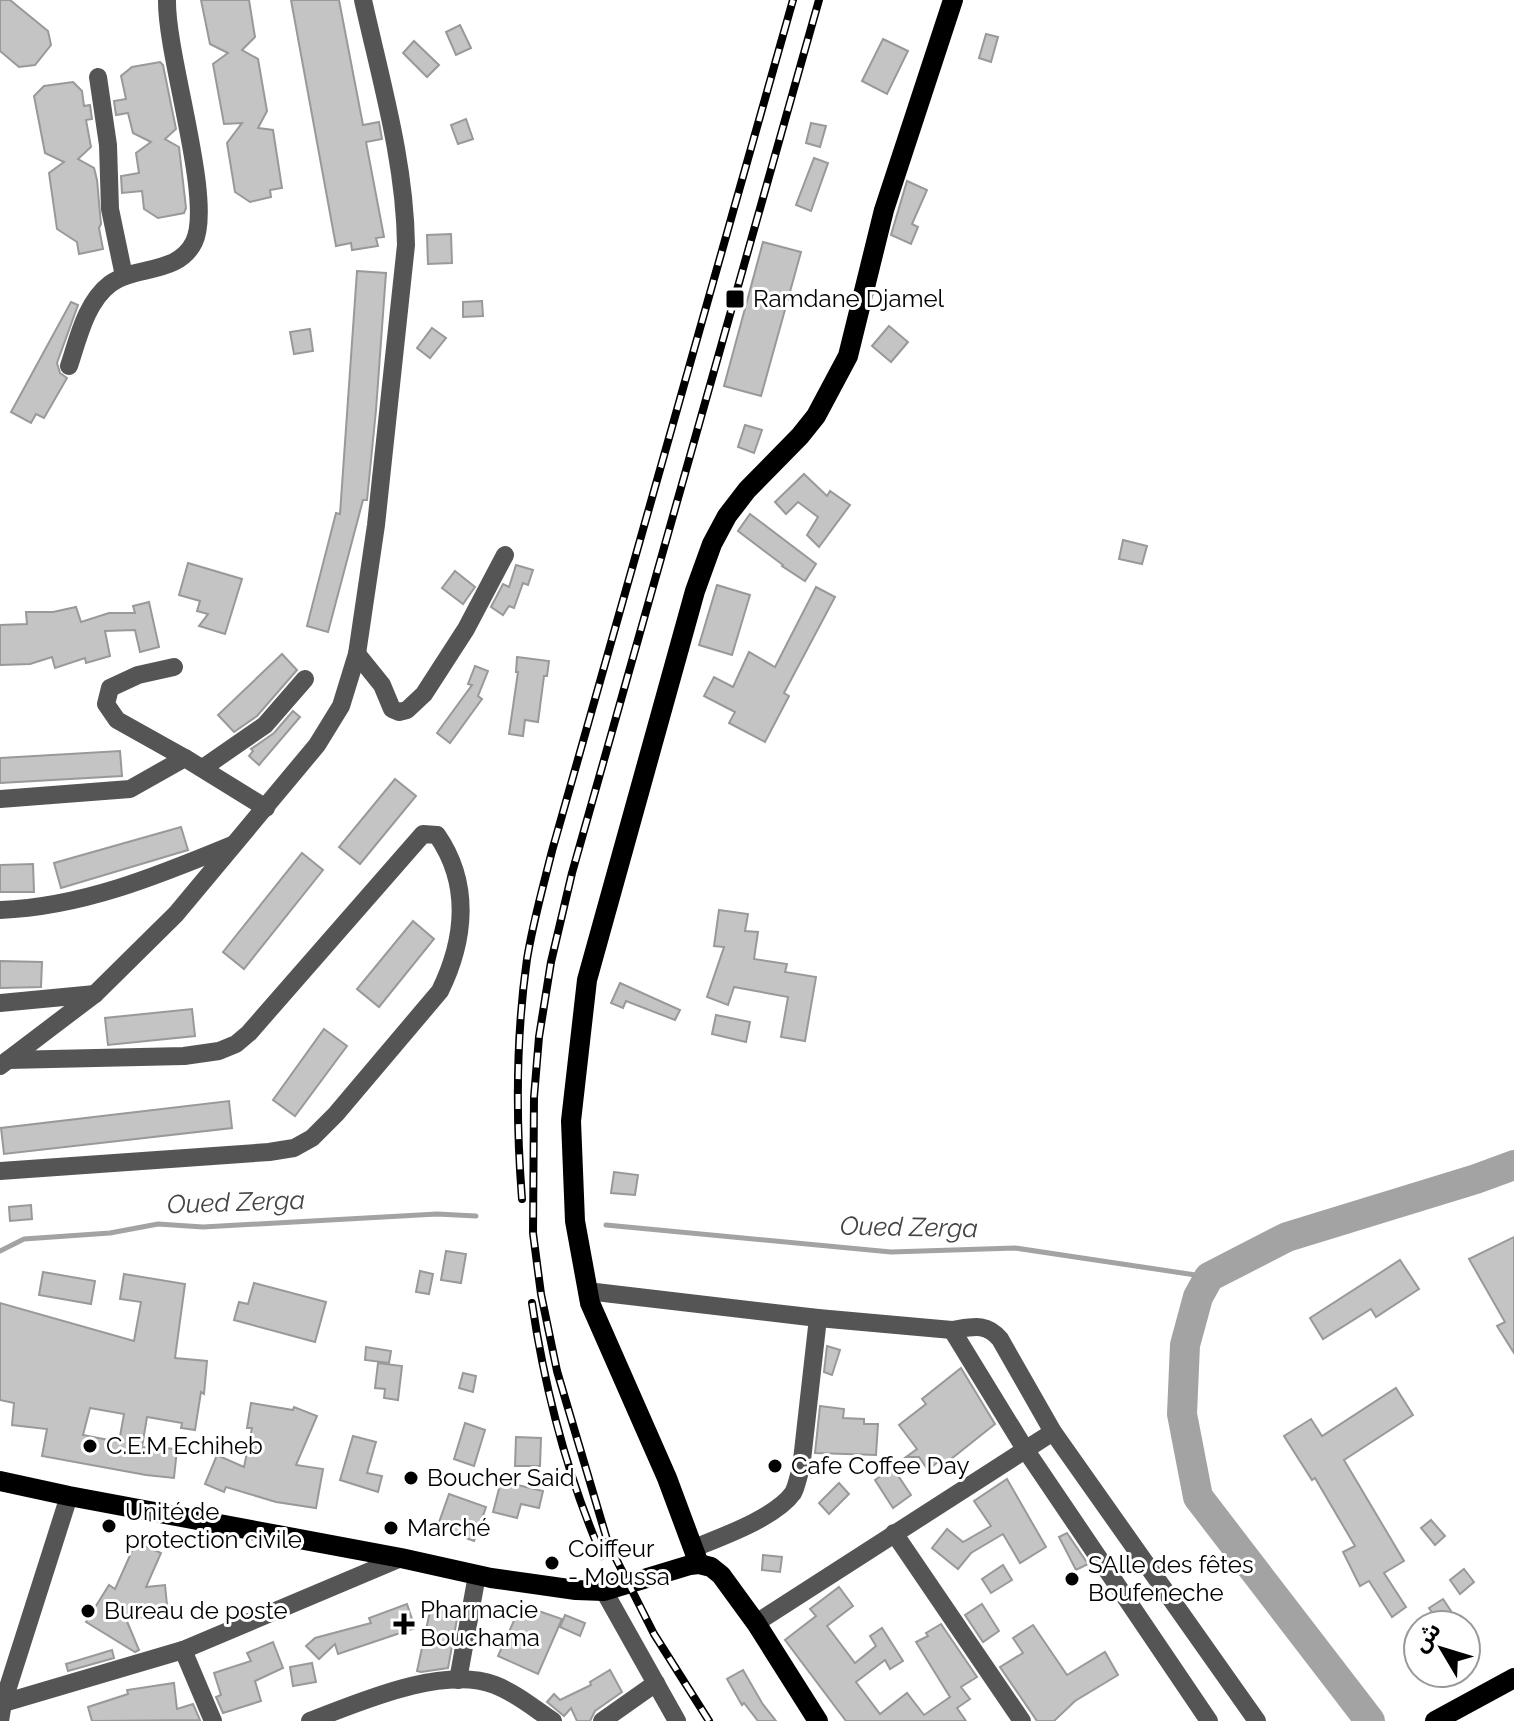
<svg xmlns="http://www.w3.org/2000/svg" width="1514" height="1721" viewBox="0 0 1514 1721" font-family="Raleway,'Noto Sans Arabic',sans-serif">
  <rect width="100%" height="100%" fill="#fff"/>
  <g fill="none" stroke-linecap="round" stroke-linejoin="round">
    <!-- stream -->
    <g stroke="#a3a3a3" stroke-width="5">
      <polyline points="606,1225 891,1252 1015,1248 1209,1277"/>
      <polyline points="0,1251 24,1239 110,1233 158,1224 203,1227 437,1214 476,1216"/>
    </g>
    <!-- river -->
    <polyline stroke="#a3a3a3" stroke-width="30" points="1370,1721 1198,1497 1182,1414 1185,1345 1198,1297 1209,1277 1287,1237 1476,1179 1514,1165"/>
  </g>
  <!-- building -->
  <g fill="#c4c4c4" stroke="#999" stroke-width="2" fill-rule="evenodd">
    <polygon points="0,0 10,0 48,31 51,45 35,65 19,67 0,51"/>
    <polygon points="201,0 249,0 255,37 242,50 258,59 267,111 258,128 273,130 282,188 270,190 271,197 250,202 235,192 227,143 242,123 224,124 213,64 228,53 210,44"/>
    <polygon points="291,0 339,0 363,125 379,122 382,139 366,142 384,237 376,238 378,246 352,250 351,243 336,246"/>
    <polygon points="460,25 471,48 456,55 446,32"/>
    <polygon points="986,34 998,37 991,62 979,58"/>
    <polygon points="883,39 908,51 887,94 862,81"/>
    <polygon points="414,41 439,65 427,77 403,53"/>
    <polygon points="160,62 163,65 176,129 165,139 179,147 186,208 184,213 158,218 144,209 142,191 122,193 121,176 139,173 136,153 151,142 133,133 128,113 116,115 114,101 126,99 121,76 132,67"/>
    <polygon points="73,82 82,91 84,106 90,105 92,119 86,120 91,147 78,159 94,168 97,180 101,224 99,228 103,249 79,254 77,242 57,229 49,173 64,162 45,153 34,96 44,86"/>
    <polygon points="466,119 473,139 458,144 451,125"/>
    <polygon points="811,123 826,126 820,147 806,143"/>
    <polygon points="814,158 828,163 811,211 796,205"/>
    <polygon points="907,181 927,190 912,224 918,227 911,244 891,235"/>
    <polygon points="451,234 452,263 428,264 427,235"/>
    <polygon points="763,242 801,252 761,396 724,386"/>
    <polygon points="357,271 386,273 376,410 367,500 363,500 328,632 307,626 336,513 340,514"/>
    <polygon points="482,301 483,316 463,317 463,302"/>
    <polygon points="71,302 78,305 57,363 60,373 67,378 44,418 36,414 31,423 11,412"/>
    <polygon points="889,326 908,342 891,362 872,346"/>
    <polygon points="432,328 446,338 430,358 417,348"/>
    <polygon points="310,329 313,351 294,354 290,332"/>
    <polygon points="745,425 762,430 754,453 738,447"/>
    <polygon points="804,474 827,496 830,491 850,505 819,547 807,535 818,517 798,502 786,514 775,502"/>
    <polygon points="750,514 816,564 805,581 782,566 783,565 738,531"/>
    <polygon points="1123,540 1147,546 1142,564 1119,559"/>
    <polygon points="188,563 242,579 225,634 199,626 208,614 197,611 200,601 179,595"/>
    <polygon points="516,565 533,570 528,585 523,583 514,608 509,606 503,615 491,607 503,584 509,587"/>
    <polygon points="455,571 475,587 463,604 442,588"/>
    <polygon points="717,585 750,595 732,655 699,645"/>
    <polygon points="816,587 835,597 784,693 789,696 765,742 729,723 735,712 704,696 714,677 733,687 749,652 775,667"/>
    <polygon points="149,602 159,647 140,652 135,630 105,631 110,656 86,663 85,658 55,668 52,657 30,664 0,665 0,625 27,624 26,612 53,612 76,607 81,622 109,613 135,613 133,606"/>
    <polygon points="282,654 297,670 257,716 234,732 218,715"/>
    <polygon points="517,657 549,661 547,676 544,676 538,722 525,720 523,736 509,734 518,672 516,672"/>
    <polygon points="475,666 488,671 478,696 482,699 450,743 437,733 472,685 468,684"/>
    <polygon points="293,711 300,717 259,765 249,756 253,751 251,749 274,733"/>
    <polygon points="120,751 122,776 0,783 0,758"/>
    <polygon points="395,779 416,796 360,864 339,847"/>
    <polygon points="181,827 188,850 61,888 54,863"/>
    <polygon points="302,853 323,870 244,969 223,952"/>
    <polygon points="33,864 34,892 0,892 0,865"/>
    <polygon points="719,910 748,914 745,931 758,932 754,959 787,964 785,972 816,977 805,1041 781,1037 788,997 734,987 728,1005 707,997 724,947 714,946"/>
    <polygon points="413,921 434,939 379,1007 357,989"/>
    <polygon points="0,961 42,962 41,987 0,988"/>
    <polygon points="620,983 680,1010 675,1020 626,1001 623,1008 611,1003"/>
    <polygon points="192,1009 195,1036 108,1045 105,1018"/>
    <polygon points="716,1015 750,1022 746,1042 712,1034"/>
    <polygon points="324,1029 347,1046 295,1116 273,1100"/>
    <polygon points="229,1101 232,1128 4,1154 1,1128"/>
    <polygon points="614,1172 638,1175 635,1195 611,1193"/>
    <polygon points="31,1205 32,1219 10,1221 9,1207"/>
    <polygon points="1514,1237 1514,1353 1497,1326 1505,1322 1469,1259"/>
    <polygon points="446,1251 466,1254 461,1283 441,1280"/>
    <polygon points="1400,1260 1419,1289 1376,1317 1371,1309 1323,1339 1310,1318"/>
    <polygon points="420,1271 433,1274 429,1294 416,1292"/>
    <polygon points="43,1272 95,1281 91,1304 39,1295"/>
    <path d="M124,1274L185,1284L175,1358L207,1361L204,1394L201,1392L195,1430L181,1428L182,1423L147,1417L142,1447L177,1449L174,1478L146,1475L42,1456L47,1429L12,1425L14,1403L0,1400V1303L134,1341L141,1302L120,1299ZM90,1408L124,1414L119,1442L83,1435Z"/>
    <polygon points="254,1283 326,1302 315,1342 234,1320 239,1302 248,1304"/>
    <polygon points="827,1346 840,1350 832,1375 824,1372"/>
    <polygon points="366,1347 391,1351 389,1363 365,1360"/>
    <polygon points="378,1363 402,1366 398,1400 384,1398 385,1389 375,1388"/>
    <polygon points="961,1368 995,1424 941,1467 938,1462 928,1470 919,1457 906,1457 917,1449 899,1425 926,1404 922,1399"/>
    <polygon points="463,1373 476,1376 473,1392 459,1388"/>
    <polygon points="1396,1388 1413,1415 1344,1460 1404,1561 1384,1573 1406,1607 1392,1617 1369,1581 1360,1586 1343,1552 1355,1546 1315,1478 1312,1480 1284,1436 1311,1419 1322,1436"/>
    <polygon points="251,1403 293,1410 294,1407 317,1416 296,1465 323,1469 316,1508 276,1502 226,1487 224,1492 205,1484 217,1455 244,1467 252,1428 247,1428"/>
    <polygon points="820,1406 844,1409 843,1418 864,1419 864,1424 878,1424 876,1455 815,1453"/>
    <polygon points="465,1423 485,1430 474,1466 454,1459"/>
    <polygon points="353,1436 376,1442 367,1473 382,1476 378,1492 340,1480"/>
    <polygon points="516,1437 541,1438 540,1466 515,1466"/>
    <polygon points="893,1468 911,1495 893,1508 875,1480"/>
    <polygon points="1007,1479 1046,1547 1020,1563 1003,1534 971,1553 958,1569 932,1548 947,1529 963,1542 991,1526 974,1501"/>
    <polygon points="501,1481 543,1491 539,1508 521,1504 517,1518 493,1512"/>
    <polygon points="839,1483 849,1494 829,1514 819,1503"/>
    <polygon points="449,1494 486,1507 474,1541 437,1528"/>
    <polygon points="1431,1520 1445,1536 1435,1545 1421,1528"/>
    <polygon points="1067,1533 1088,1564 1076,1570 1059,1537"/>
    <polygon points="136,1542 161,1553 146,1587 165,1585 168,1615 126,1619 139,1650 135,1652 86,1622 109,1585 115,1589"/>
    <polygon points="763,1555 782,1557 780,1572 762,1570"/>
    <polygon points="1003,1565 1012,1580 991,1593 982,1579"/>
    <polygon points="1464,1569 1474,1582 1460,1594 1450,1580"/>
    <polygon points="839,1587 853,1606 827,1626 855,1663 876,1646 870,1636 882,1628 903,1661 890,1669 885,1660 856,1682 880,1714 907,1693 924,1715 950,1697 916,1642 928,1636 926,1633 941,1624 977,1677 961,1687 970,1699 957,1708 966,1721 846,1721 785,1640 816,1616 810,1609"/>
    <polygon points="1443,1599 1451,1611 1437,1620 1429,1608"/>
    <polygon points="432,1602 459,1608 448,1668 421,1672 417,1671"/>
    <polygon points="407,1604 415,1628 338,1654 335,1644 319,1659 306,1646 315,1638 371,1623 369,1618"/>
    <polygon points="982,1604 999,1631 983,1642 965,1615"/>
    <polygon points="521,1605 562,1619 538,1674 498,1656"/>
    <polygon points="565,1615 585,1623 580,1636 560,1627"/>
    <polygon points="1033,1625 1067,1675 1105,1652 1118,1675 1075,1701 1054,1721 1037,1721 1000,1667 1023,1653 1013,1638"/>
    <polygon points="273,1642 283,1668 255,1681 261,1701 223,1713 216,1697 221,1695 214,1673 251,1661 247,1653"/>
    <polygon points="112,1650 114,1658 68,1671 66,1664"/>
    <polygon points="312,1663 316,1682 293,1686 290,1667"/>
    <polygon points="610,1670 622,1692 595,1711 590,1721 577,1721 571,1708 564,1716 547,1702 554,1694 560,1700 591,1685 590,1682"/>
    <polygon points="743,1670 762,1703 776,1721 758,1721 744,1703 742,1705 727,1679"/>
    <polygon points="174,1683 177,1709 193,1704 200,1720 92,1721 88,1707 128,1694 127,1690"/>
  </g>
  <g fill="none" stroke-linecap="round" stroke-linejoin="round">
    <!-- minor -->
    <g stroke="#555" stroke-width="18">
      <polyline points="98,77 108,145 110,209 124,276"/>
      <path d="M69,366C78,339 86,302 110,284C136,265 178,275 194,242C214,201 166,56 167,0"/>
      <polyline points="357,654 382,685 392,709 399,712 407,710 424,694 466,629 505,555"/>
      <polyline points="174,667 138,675 110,688 106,704 117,720 185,758"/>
      <polyline points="203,768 265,725 305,679"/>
      <polyline points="0,799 130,789 185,758 266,808"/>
      <path d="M0,910C81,907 157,876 232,845"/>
      <polyline points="0,1003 95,994"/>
      <path d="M0,1066L95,994L176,914L317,745L341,706L357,654L376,525L406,245C405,162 381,81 363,0"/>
      <path d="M0,1171L269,1152L294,1148L312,1138L336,1114L440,991C465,940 471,884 437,835L423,834L249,1033L236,1044L219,1051L184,1056L8,1060"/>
      <polyline points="587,1291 818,1318 952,1330"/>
      <polyline points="894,1533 1022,1721"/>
      <path d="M694,1548C721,1537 775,1518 793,1493C797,1486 798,1476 801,1469L818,1318"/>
      <polyline points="604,1591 677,1721"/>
      <polyline points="756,1623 1053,1432"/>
      <polyline points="183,1650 213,1721"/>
      <polyline points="458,1680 477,1575"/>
      <polyline points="0,1704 183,1650 401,1558"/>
      <polyline points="0,1721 3,1703 69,1496"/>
      <path d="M310,1721C360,1702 443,1665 495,1685C516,1693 535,1709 553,1721"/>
      <polyline points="602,1721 656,1683"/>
      <path d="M1209,1721L1025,1449L952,1330C972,1327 986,1322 1000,1339L1053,1432L1257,1721"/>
    </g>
    <!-- major -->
    <g stroke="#000" stroke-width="20">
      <polyline points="0,1481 69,1496 401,1558 491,1578 576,1590 604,1591 690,1565 699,1564 711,1567 721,1575 756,1623 818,1721"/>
      <polyline points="699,1564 667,1478 590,1303 575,1221 571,1121 587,980 695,591 712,544 727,516 747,490 800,436 816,416 848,356 884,210 953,0"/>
      <polyline points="1435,1721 1514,1678"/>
    </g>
    <defs>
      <g id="rail">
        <path d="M522,1199C516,1122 516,1036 527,959C533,922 543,887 552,851L793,0"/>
        <path d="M532,1303C545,1390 567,1475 602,1556"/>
        <polyline points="709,1721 654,1634 608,1543 557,1371 541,1294 533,1233 534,1097 539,1037 551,962 572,873 819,0"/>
      </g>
    </defs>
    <!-- rail casing -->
    <use href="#rail" stroke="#000" stroke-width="8"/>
    <!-- rail -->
    <use href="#rail" stroke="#fff" stroke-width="5" stroke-dasharray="15" stroke-linecap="butt"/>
  </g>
  <!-- markers -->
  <g fill="#000" stroke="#fff" stroke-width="3">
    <rect x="725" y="289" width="20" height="20" rx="4"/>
    <circle cx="90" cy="1446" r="8"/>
    <circle cx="775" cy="1466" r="8"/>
    <circle cx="411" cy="1478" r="8"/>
    <circle cx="109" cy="1526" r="8"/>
    <circle cx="391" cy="1528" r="8"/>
    <circle cx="552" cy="1563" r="8"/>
    <circle cx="1072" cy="1579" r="8"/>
    <circle cx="88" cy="1611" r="8"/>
    <path d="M400 1612h8v8h8v8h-8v8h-8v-8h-8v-8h8z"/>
  </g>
  <g text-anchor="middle" stroke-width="6" stroke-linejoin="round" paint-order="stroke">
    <!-- poi labels -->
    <g font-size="24" fill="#000" stroke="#fff" text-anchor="start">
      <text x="753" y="307">Ramdane Djamel</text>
      <text x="106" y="1454">C.E.M Echiheb</text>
      <text x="791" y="1474">Cafe Coffee Day</text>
      <text x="427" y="1486">Boucher Said</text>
      <text x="125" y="1520">Unité de<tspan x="125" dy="28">protection civile</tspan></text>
      <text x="407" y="1536">Marché</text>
      <text x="568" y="1557">Coiffeur<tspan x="568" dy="28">- Moussa</tspan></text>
      <text x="1088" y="1573">SAlle des fêtes<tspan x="1088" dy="28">Boufeneche</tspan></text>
      <text x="420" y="1618">Pharmacie<tspan x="420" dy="28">Bouchama</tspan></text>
      <text x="104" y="1619">Bureau de poste</text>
    </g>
    <!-- water labels -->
    <g font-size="26" font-style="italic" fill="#444" stroke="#fff">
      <text transform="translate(236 1202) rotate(-2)" y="9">Oued Zerga</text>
      <text transform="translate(909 1227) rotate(1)" y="9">Oued Zerga</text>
    </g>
  </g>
  <!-- north arrow -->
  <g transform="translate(1442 1649) rotate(308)"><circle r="38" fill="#ffffff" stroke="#999999" stroke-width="2"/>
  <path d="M0-6L14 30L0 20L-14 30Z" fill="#000000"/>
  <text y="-12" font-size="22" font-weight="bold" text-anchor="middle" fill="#000000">ش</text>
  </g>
</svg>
